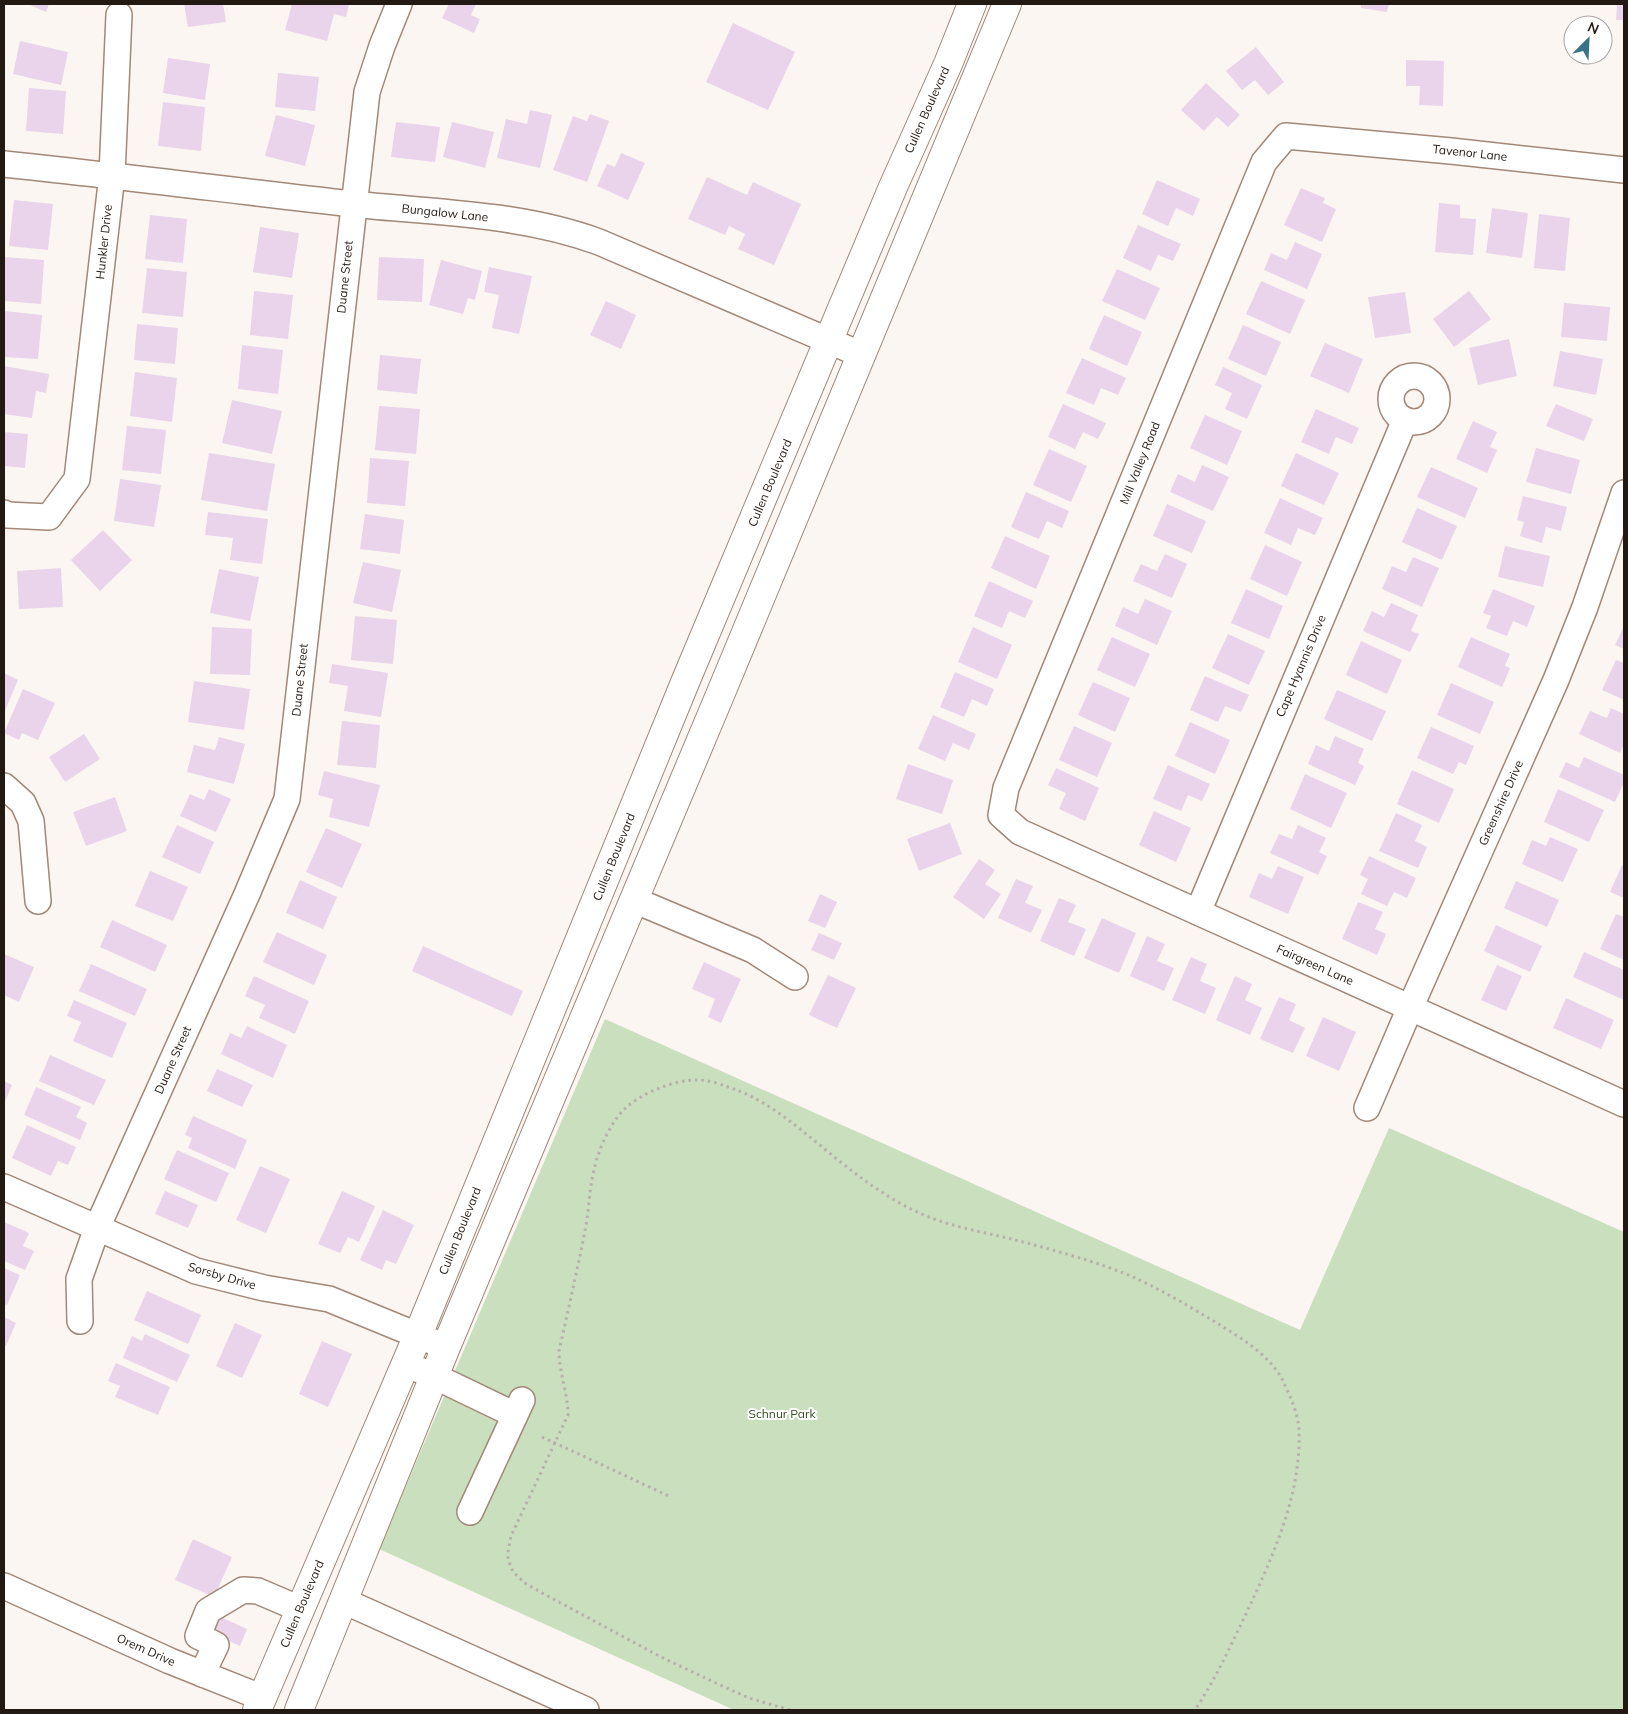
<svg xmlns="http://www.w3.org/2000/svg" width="1628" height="1714" viewBox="0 0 1628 1714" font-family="Mulish,sans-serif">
  <rect width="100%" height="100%" fill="#fbf6f2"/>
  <!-- green -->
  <polygon fill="#cadfbe" points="605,1019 1300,1330 1389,1128 1624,1232 1624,1710 734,1710 379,1549"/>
  <!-- building -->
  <g fill="#ead4eb">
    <polygon points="28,4 49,4 46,12"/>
    <polygon points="184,4 223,4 226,22 188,27"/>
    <polygon points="292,4 349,4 346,17 334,14 327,41 285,30"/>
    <polygon points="449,4 476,4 471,15 480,19 474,33 442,18"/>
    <polygon points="1361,4 1389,4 1387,12 1361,8"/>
    <polygon points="1617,4 1624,4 1624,20 1616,20"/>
    <polygon points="733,23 795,52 768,110 706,82"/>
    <polygon points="20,41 68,52 61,85 13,74"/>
    <polygon points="1256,47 1284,82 1268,95 1255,80 1242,90 1226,71"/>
    <polygon points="168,58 210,64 205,100 163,93"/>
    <polygon points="1406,60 1444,61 1443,106 1419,105 1420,86 1406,86"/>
    <polygon points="278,73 319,77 315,111 275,107"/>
    <polygon points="1206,83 1240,115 1228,127 1217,117 1204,131 1181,110"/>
    <polygon points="29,88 66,91 63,134 26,131"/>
    <polygon points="163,102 205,107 201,151 158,146"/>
    <polygon points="530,110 552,115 540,168 497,158 506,119 527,124"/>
    <polygon points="590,114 609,121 587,182 553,170 573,116 587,121"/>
    <polygon points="276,115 315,125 305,166 265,156"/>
    <polygon points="396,122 440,127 435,162 391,157"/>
    <polygon points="452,122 494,132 485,168 443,157"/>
    <polygon points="621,153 645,163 628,200 597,186 607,164 615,167"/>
    <polygon points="707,177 747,195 753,182 801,204 774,265 738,249 745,234 729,226 725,235 688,219"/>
    <polygon points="1157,180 1200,199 1193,216 1176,208 1168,226 1142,214"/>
    <polygon points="1301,188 1325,198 1323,203 1336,209 1322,242 1284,225"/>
    <polygon points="14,200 53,204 48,250 9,246"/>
    <polygon points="1439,203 1460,205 1460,218 1476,219 1473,255 1435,252"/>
    <polygon points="1492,208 1528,213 1522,258 1486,253"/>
    <polygon points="1539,214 1570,218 1565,271 1534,268"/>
    <polygon points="150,215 187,219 183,263 145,259"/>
    <polygon points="1138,225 1181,244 1173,261 1158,255 1151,271 1123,258"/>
    <polygon points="260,227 299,233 292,278 253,272"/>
    <polygon points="1295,242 1322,254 1307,289 1264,270 1271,253 1287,260"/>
    <polygon points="4,257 44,260 41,304 4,301"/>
    <polygon points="379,257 424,259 422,302 377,300"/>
    <polygon points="441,260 482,271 475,300 468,298 463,314 429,305"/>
    <polygon points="489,267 532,276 519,334 492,328 499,295 484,292"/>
    <polygon points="147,268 187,272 183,317 142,313"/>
    <polygon points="1117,269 1160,288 1145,320 1102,301"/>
    <polygon points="1261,281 1305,300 1290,334 1246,314"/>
    <polygon points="254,291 293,295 288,339 250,335"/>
    <polygon points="1469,291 1491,319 1454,347 1433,319"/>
    <polygon points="1405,292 1411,333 1375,338 1368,297"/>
    <polygon points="606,301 636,315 621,349 590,335"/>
    <polygon points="1564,303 1610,307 1607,341 1561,337"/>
    <polygon points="4,311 42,315 38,359 4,357"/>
    <polygon points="1104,315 1142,332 1127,366 1089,349"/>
    <polygon points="137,324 178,328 175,364 134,360"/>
    <polygon points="1243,325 1281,342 1266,376 1228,359"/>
    <polygon points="1509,339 1517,376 1478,385 1469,348"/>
    <polygon points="1325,343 1363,359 1349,393 1310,376"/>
    <polygon points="242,345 283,350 278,394 238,389"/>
    <polygon points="1560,351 1603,359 1596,395 1553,386"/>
    <polygon points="380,355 421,359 417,394 377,390"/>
    <polygon points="1082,358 1126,378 1118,395 1101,388 1094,405 1066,393"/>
    <polygon points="4,366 49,374 46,393 36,391 32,418 4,414"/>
    <polygon points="1223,367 1262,385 1247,419 1225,409 1232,393 1215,385"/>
    <polygon points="135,372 177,378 172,422 130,416"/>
    <polygon points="232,400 282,411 272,454 222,443"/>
    <polygon points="1063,404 1106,423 1098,439 1083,432 1075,449 1048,437"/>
    <polygon points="1556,404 1593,419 1584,441 1546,426"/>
    <polygon points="379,406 420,409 416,454 375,450"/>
    <polygon points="1316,409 1359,428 1352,444 1336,437 1329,454 1301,442"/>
    <polygon points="1205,415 1242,431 1227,465 1190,448"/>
    <polygon points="1473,421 1497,432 1490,447 1497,450 1487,473 1456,459"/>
    <polygon points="127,426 166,430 161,474 122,470"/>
    <polygon points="4,432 28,434 25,468 4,466"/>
    <polygon points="1536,448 1580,460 1571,494 1526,482"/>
    <polygon points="1049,449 1087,466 1071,502 1033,485"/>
    <polygon points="209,453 275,464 267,511 201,500"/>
    <polygon points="1296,453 1339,473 1324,505 1281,486"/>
    <polygon points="370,458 409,461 405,506 367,503"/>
    <polygon points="1202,465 1229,477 1213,511 1170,492 1178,474 1195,482"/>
    <polygon points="1431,467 1478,488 1465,518 1417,497"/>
    <polygon points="120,479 161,485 154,527 114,521"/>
    <polygon points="1026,492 1069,511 1062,528 1047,521 1039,539 1011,527"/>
    <polygon points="1523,496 1567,507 1561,531 1546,527 1542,543 1520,536 1524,522 1517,520"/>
    <polygon points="1280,498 1323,518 1315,535 1298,528 1291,545 1264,533"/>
    <polygon points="1167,504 1206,521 1192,553 1153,536"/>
    <polygon points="1417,508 1457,526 1442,560 1402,542"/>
    <polygon points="208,512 268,519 262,564 230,560 233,538 205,535"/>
    <polygon points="365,514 404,520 400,554 360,549"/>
    <polygon points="103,530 132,560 100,591 71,560"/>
    <polygon points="1005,536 1050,556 1036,589 991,568"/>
    <polygon points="1265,545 1302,562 1287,596 1250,579"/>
    <polygon points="1505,546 1550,556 1543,587 1498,577"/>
    <polygon points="1165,554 1187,564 1172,598 1133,581 1141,564 1157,571"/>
    <polygon points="1413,557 1439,568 1422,607 1382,589 1392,566 1406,572"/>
    <polygon points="363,562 401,570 392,612 353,603"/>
    <polygon points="61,568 63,607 19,609 17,571"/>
    <polygon points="219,569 259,577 250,621 210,613"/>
    <polygon points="989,581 1033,601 1025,618 1009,611 1002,628 974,616"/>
    <polygon points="1246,589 1283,606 1269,639 1231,623"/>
    <polygon points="1493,589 1535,606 1527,627 1513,621 1507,636 1486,628 1491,616 1483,613"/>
    <polygon points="1145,599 1172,611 1157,645 1115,626 1123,607 1138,614"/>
    <polygon points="1391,603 1418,615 1411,631 1419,634 1410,652 1363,631 1372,611 1384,617"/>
    <polygon points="355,616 397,620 393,664 351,660"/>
    <polygon points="1624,626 1624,649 1615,645"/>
    <polygon points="212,627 252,629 250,675 210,674"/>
    <polygon points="973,627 1012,645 997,679 958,662"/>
    <polygon points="1228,634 1265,651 1249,685 1212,668"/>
    <polygon points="1112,637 1150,654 1135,687 1097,670"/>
    <polygon points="1471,637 1510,654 1505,666 1510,668 1502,687 1458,667"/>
    <polygon points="1361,641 1402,660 1387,694 1346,675"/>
    <polygon points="1616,660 1624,663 1624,700 1602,690"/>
    <polygon points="332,664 388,673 381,717 344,711 348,686 329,683"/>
    <polygon points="955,672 994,689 987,706 972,699 964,717 940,707"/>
    <polygon points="4,673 18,680 4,713"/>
    <polygon points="1205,676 1249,695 1241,712 1225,706 1218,722 1190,710"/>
    <polygon points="194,681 250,689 244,730 188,722"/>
    <polygon points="1093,682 1130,698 1115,732 1078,715"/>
    <polygon points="1451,683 1494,702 1480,734 1437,715"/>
    <polygon points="23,689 55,703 38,740 22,733 19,740 4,733"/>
    <polygon points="1337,690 1386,711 1372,741 1324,719"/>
    <polygon points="1611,708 1624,714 1624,744 1620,753 1579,734 1590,711 1607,718"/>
    <polygon points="933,715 976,734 969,750 953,743 945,761 918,749"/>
    <polygon points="342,721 380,725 376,768 337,765"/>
    <polygon points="1190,722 1230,740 1215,774 1175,756"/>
    <polygon points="1074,726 1112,743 1097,777 1059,760"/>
    <polygon points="1431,727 1474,746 1466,765 1459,762 1453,774 1417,758"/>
    <polygon points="84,734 100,759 65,782 49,757"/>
    <polygon points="1335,736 1364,749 1358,763 1364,766 1355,785 1308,764 1316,745 1329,751"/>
    <polygon points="219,737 245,744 234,784 187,772 194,745 215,750"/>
    <polygon points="1584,757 1624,775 1624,782 1615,802 1559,777 1566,762 1579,768"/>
    <polygon points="908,764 953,780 942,814 896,799"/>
    <polygon points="1168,765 1210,784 1202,801 1188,795 1181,811 1153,799"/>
    <polygon points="1056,768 1099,788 1085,821 1059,809 1066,793 1048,785"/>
    <polygon points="1412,770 1454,789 1439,823 1397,804"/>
    <polygon points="324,771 380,785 369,827 329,817 333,799 318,795"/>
    <polygon points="1305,774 1347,793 1331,828 1290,809"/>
    <polygon points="209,789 231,799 216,832 180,816 190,794 204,800"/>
    <polygon points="1558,789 1604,810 1589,842 1544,822"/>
    <polygon points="115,797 127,831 86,846 73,812"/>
    <polygon points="1154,811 1191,828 1176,862 1139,845"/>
    <polygon points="1396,813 1422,825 1415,841 1427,847 1418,868 1379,851"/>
    <polygon points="950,823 962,854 919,871 907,839"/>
    <polygon points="177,825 214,842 200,874 162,857"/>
    <polygon points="1298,825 1326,838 1319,852 1327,856 1318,875 1270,853 1279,834 1292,839"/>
    <polygon points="326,828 362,844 342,888 306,872"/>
    <polygon points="1550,837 1578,849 1563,882 1522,864 1532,840 1546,846"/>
    <polygon points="1369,856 1416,878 1407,898 1394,892 1387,906 1361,894 1368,879 1360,875"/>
    <polygon points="979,859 995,870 985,884 1001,894 984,919 953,897"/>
    <polygon points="1622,865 1624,866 1624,898 1610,892"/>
    <polygon points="1278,866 1304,877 1288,914 1249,897 1259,873 1272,879"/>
    <polygon points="150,871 188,887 173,921 135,906"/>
    <polygon points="1016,879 1033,886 1025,903 1042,910 1031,933 998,918"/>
    <polygon points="300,880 337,897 323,929 286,913"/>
    <polygon points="1516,881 1559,900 1547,927 1504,908"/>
    <polygon points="820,894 837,902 825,928 808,921"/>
    <polygon points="1059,898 1076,905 1068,922 1086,929 1074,956 1040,941"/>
    <polygon points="1358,902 1383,912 1375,929 1386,934 1377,955 1342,939"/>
    <polygon points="1616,914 1624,917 1624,960 1600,949"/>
    <polygon points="1102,918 1136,933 1119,973 1084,958"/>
    <polygon points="112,920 167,945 155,972 100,947"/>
    <polygon points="1496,925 1542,946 1530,972 1484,951"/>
    <polygon points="277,932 327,955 314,985 263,962"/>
    <polygon points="819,933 842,943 834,960 811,950"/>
    <polygon points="1147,936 1165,944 1157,961 1174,968 1164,991 1130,976"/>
    <polygon points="423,946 523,991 512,1016 412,971"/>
    <polygon points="1584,952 1624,970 1624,1000 1573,977"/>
    <polygon points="4,954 34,967 19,1002 4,995"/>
    <polygon points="1191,957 1207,964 1200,981 1216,988 1205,1014 1172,1000"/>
    <polygon points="704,962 741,979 721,1023 708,1017 715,999 692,989"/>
    <polygon points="91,964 147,989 135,1016 79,991"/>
    <polygon points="1497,965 1522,976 1506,1011 1481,1000"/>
    <polygon points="828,975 856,988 837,1028 809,1015"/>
    <polygon points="254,976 309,1001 295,1034 259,1018 265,1005 245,996"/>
    <polygon points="1235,976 1252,984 1245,1000 1262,1008 1250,1035 1216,1020"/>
    <polygon points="1279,997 1296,1004 1289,1020 1305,1028 1293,1053 1260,1039"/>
    <polygon points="1566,998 1614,1020 1601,1049 1553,1028"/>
    <polygon points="74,1000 127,1023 112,1058 73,1041 81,1022 67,1016"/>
    <polygon points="1323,1017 1356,1032 1339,1071 1306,1056"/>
    <polygon points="247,1026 287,1045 273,1078 221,1054 230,1033 241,1038"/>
    <polygon points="50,1055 106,1080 94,1105 39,1081"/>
    <polygon points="217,1069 253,1085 242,1107 207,1091"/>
    <polygon points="4,1081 12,1085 4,1104"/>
    <polygon points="36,1087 81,1107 76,1117 87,1123 80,1140 24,1115"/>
    <polygon points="193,1116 247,1140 235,1169 188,1148 192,1138 185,1135"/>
    <polygon points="27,1125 76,1147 68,1165 58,1161 51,1176 12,1158"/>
    <polygon points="177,1150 229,1173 216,1202 164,1179"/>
    <polygon points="260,1166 290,1179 266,1233 236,1220"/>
    <polygon points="165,1191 198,1205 188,1228 155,1214"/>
    <polygon points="342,1191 375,1206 359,1242 348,1237 340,1253 318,1244"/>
    <polygon points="383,1210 414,1225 396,1264 386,1260 382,1270 360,1260"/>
    <polygon points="4,1222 29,1233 23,1246 34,1251 25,1270 4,1261"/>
    <polygon points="4,1268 20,1275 7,1305 4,1304"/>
    <polygon points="147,1291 201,1315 188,1344 134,1320"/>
    <polygon points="4,1317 16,1323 6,1346 4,1345"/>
    <polygon points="235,1323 262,1335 242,1378 216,1366"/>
    <polygon points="145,1334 190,1355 177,1382 123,1358 132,1336 142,1341"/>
    <polygon points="322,1341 352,1354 328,1407 299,1394"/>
    <polygon points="116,1363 170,1387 158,1415 115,1397 120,1386 108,1381"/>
    <polygon points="193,1539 232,1557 214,1597 175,1580"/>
    <polygon points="214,1614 247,1629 240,1646 207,1631"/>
  </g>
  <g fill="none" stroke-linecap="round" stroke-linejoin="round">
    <defs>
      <g id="minor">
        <path d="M4,164C120,176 237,191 353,204C436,213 521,213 599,242L862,355"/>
        <polyline points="1624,170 1451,151 1286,136 1264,162 1006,788 1001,815 1020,832 1624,1104"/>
        <circle cx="1414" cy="399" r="23"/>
        <polyline points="4,513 7,515 49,517 77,479 112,175 119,15"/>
        <polyline points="4,786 23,803 31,821 38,901"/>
        <polyline points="634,900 753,950 795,977"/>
        <polyline points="1198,912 1405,420"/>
        <polyline points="1367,1108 1410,1008 1556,680 1585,607 1624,493"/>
        <polyline points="4,1187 196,1271 264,1288 329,1299 446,1347"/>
        <polyline points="80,1321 79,1279 97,1228 247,894 287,799 367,92 382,46 399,4"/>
        <polyline points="405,1364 434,1376 515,1415"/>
        <polyline points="470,1512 522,1400"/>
        <polyline points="4,1586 170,1661 263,1698"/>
        <polyline points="344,1601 586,1710"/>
        <polyline points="202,1674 216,1645 198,1636 208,1611 243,1590 258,1591 300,1609"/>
      </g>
      <g id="major">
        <polyline points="257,1710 418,1335 686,680 893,187 948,64 972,4"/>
        <polyline points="299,1710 446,1347 720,695 1007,4"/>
      </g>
    </defs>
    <!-- minor casing -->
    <use href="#minor" stroke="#a18878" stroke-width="28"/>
    <!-- major casing -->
    <use href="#major" stroke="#a18878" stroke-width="30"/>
    <!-- path -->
    <g stroke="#b6b0ab" stroke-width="3" stroke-dasharray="2.5 4" stroke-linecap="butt">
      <polyline points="542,1437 669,1496"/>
      <path d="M790,1710L749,1698L720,1685L661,1657L544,1594L525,1583L513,1572L508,1559V1552L511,1536L568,1415C568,1393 559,1373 559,1351C568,1311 577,1271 585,1231C589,1211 589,1190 594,1170C598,1150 612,1118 629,1105C645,1092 677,1079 698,1080C707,1080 717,1083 725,1086C765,1098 795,1125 827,1151C854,1173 881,1194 911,1209C946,1227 986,1232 1023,1242C1060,1252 1098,1262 1133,1277C1162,1290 1190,1307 1217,1323C1241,1338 1269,1354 1283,1381C1290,1396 1299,1415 1299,1432C1301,1496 1272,1558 1246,1614C1230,1647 1215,1680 1195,1710"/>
    </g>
    <!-- minor -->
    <use href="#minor" stroke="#fff" stroke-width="25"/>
    <!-- major -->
    <use href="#major" stroke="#fff" stroke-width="28"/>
  </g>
  <g text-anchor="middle" stroke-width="4" stroke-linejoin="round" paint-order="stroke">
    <!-- street labels -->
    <g font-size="12" fill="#221913" stroke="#fff">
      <text transform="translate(927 110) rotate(-66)" y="4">Cullen Boulevard</text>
      <text transform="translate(1470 153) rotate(6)" y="4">Tavenor Lane</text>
      <text transform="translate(445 213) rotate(6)" y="4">Bungalow Lane</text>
      <text transform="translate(104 242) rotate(-84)" y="4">Hunkler Drive</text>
      <text transform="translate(345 277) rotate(-84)" y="4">Duane Street</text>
      <text transform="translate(1140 463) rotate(-68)" y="4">Mill Valley Road</text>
      <text transform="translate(770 483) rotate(-67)" y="4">Cullen Boulevard</text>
      <text transform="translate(1301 666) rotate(-67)" y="4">Cape Hyannis Drive</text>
      <text transform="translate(300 680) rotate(-84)" y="4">Duane Street</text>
      <text transform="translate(1501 803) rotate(-66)" y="4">Greenshire Drive</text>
      <text transform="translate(614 857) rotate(-68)" y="4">Cullen Boulevard</text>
      <text transform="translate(1315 965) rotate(24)" y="4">Fairgreen Lane</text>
      <text transform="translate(173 1060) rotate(-66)" y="4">Duane Street</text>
      <text transform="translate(460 1231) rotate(-68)" y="4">Cullen Boulevard</text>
      <text transform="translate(222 1276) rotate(16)" y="4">Sorsby Drive</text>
      <text transform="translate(302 1604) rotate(-67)" y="4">Cullen Boulevard</text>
      <text transform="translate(146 1650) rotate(24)" y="4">Orem Drive</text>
    </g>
    <!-- park labels -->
    <g font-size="12" fill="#314d1c" stroke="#fff">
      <text x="782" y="1418">Schnur Park</text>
    </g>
  </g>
  <!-- border -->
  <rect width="1628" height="1714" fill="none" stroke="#221913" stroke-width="10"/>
  <!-- north arrow -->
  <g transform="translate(1588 40) rotate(24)"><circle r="24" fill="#ffffff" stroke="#a7a3a1"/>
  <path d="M0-4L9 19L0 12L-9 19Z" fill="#37748a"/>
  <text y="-8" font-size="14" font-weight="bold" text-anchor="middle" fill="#221913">N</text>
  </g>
</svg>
